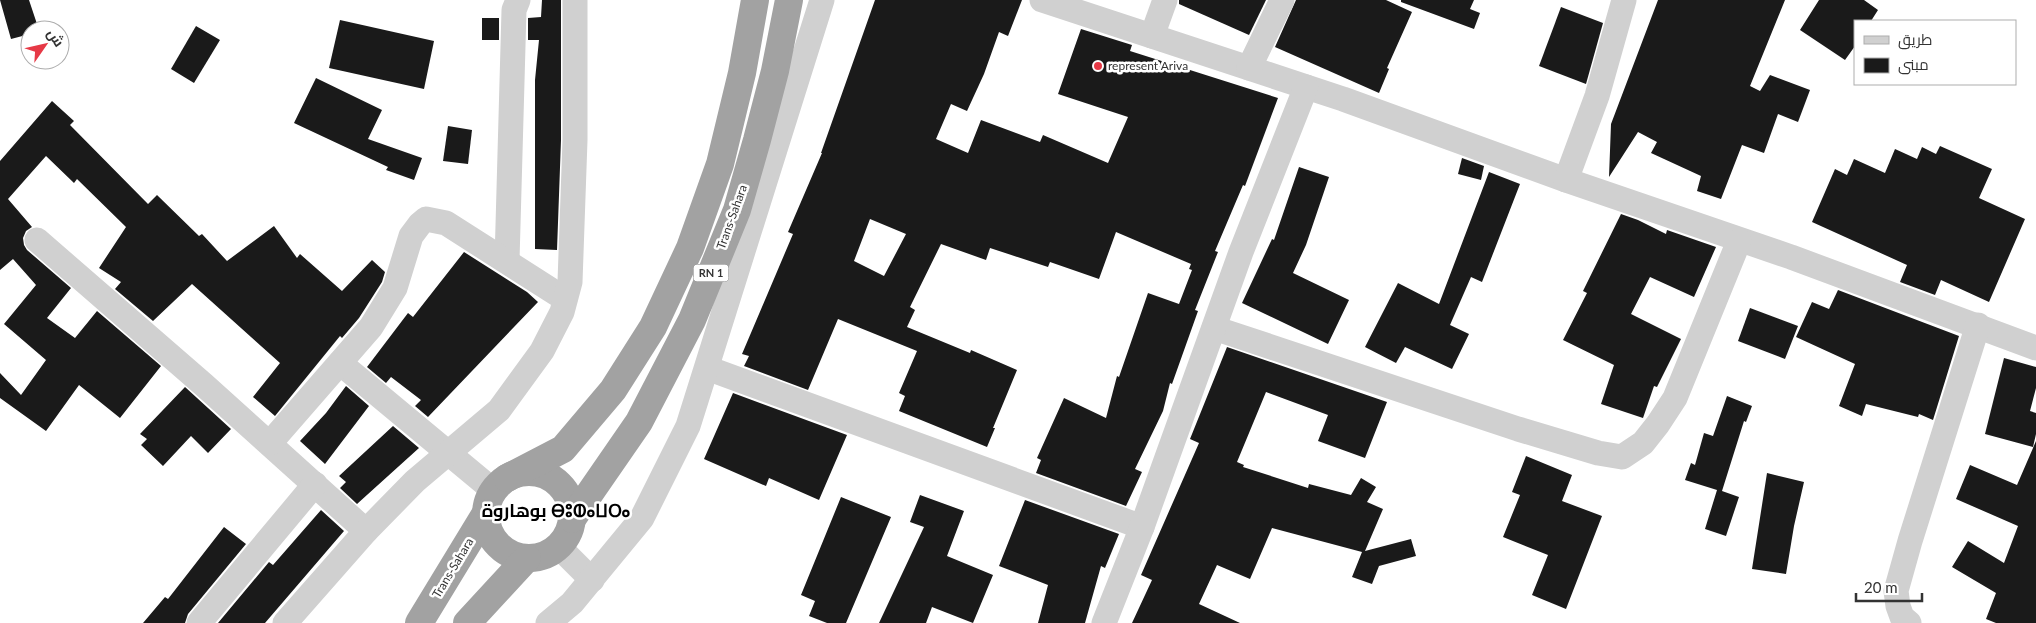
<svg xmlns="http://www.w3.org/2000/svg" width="2036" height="623" viewBox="0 0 2036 623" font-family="Lato,Cairo,'Noto Sans Tifinagh',sans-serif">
  <rect width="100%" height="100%" fill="#fff"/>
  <!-- building -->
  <g fill="#1a1a1a" fill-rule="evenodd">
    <polygon points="0,0 29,0 39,30 30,30 30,34 11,39"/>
    <polygon points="542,0 561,0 561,140 557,250 535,249 535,80 539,40 528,40 528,18 541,17"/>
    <path d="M875,0H1022L1008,36L999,32L984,74L967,111L951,104L936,139L968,153L981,120L1040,142L1043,135L1108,163L1128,117L1058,94L1081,29L1132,45L1130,51L1278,98L1245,186L1243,185L1215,251L1218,252L1195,310L1198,311L1172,384L1170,383L1163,411L1135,469L1142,472L1126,506L1036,473L1041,460L1037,458L1064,398L1106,418L1117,376L1119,377L1148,293L1179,304L1192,270L1189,269L1191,264L1116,232L1099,279L1050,262L1048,267L990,248L986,260L941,244L910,307L915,310L907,327L970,353L971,350L1017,370L993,428H995L987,447L899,411L905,396L899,393L917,351L838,319L808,390L744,366L749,356L742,354L793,234L788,232L822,153H821ZM870,219L906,234L884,276L854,261Z"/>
    <polygon points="1179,0 1266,0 1249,35 1179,4"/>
    <polygon points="1296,0 1386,0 1412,12 1387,68 1389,69 1379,93 1275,47"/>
    <polygon points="1401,0 1474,0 1470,9 1480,13 1474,29 1401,2"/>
    <polygon points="1658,0 1785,0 1750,86 1760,91 1770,75 1810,90 1798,122 1778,114 1764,153 1742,145 1721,199 1697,191 1701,176 1651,153 1657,142 1638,132 1609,177 1611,124"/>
    <polygon points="1819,0 1864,0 1878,10 1871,21 1855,21 1855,46 1845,60 1800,30"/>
    <polygon points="1561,7 1603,23 1586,84 1539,66"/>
    <rect x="482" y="18" width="17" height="22"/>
    <polygon points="340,20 434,41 424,89 329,68"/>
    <polygon points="196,26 220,40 194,83 171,69"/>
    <polygon points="316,78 382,110 368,139 422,158 414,180 386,170 388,167 294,123"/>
    <polygon points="52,101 74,121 70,125 148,204 157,195 199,236 202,234 227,261 274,226 297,258 300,254 342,291 372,260 385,272 382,282 359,318 342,338 340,336 275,416 253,397 280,363 192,284 153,321 115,289 121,282 99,268 126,227 77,179 74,183 46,156 8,199 32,227 26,231 23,238 24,245 27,250 71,288 47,318 75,338 97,311 161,366 120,418 79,385 46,431 0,398 0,373 21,395 46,360 4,324 36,285 13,259 0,270 0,161"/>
    <polygon points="448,126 472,130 468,164 443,161"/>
    <polygon points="1940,146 1992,169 1979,198 2025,219 1989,302 1941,280 1935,295 1900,282 1907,265 1812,222 1835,169 1847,175 1854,159 1885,173 1895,149 1917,159 1922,147 1936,154"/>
    <polygon points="1462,158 1484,166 1481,180 1458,174"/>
    <polygon points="1299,167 1329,177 1306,245 1293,273 1349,300 1328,344 1242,303 1272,239 1274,240"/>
    <polygon points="1489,172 1520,184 1482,282 1471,277 1450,325 1469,334 1452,369 1405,347 1396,363 1365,347 1398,283 1439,304"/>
    <polygon points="1621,214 1638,220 1666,234 1667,230 1716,247 1694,297 1650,277 1631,314 1681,339 1657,387 1654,386 1643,418 1601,404 1614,365 1563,340 1587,293 1583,291"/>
    <polygon points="464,252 527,292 538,302 428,417 415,406 421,400 391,377 386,383 367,367 408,313 413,317"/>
    <polygon points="1838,290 1959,336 1933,420 1919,414 1918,417 1866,404 1862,416 1839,406 1855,364 1796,337 1812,302 1829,309"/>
    <polygon points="1750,308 1798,326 1785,359 1738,341"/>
    <polygon points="1227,347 1387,402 1365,458 1318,441 1328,415 1266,392 1237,462 1244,465 1243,467 1308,488 1309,484 1351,495 1361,478 1376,487 1367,502 1383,509 1365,551 1411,539 1416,556 1379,566 1372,584 1352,577 1362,552 1272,528 1250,579 1217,565 1199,604 1240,623 1132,623 1152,580 1141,575 1199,443 1190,439"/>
    <polygon points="2004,358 2036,367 2036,388 2030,411 2036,413 2036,434 2033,447 1985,434"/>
    <polygon points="346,386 369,406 325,464 300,441 326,413"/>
    <polygon points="185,387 231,429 208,453 191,436 163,466 141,445 147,439 140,434"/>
    <polygon points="733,393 847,435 819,500 769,478 766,486 704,459"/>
    <polygon points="1727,396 1752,406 1746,422 1744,421 1722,491 1739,497 1726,536 1705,529 1717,490 1685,480 1691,463 1695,465 1704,433 1713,436"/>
    <polygon points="393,426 419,448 357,504 340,488 346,482 339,476"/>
    <polygon points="2036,441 2036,623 1996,623 1986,619 1996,593 1952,567 1968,541 2004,563 2018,526 1956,499 1970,465 2017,485"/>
    <polygon points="1526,456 1572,475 1562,501 1602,516 1566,609 1532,595 1548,555 1503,537 1520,495 1512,492"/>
    <polygon points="1767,473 1804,482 1794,526 1786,574 1752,569"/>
    <polygon points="920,495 964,511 947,556 993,575 973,623 932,607 926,623 879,623 924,527 910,522"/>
    <polygon points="841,497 891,517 846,623 827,623 809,616 815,601 801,595"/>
    <polygon points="1025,500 1119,534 1105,568 1101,566 1085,623 1038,623 1048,585 999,566"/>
    <polygon points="321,510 344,531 265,623 218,623 269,562 273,565"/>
    <polygon points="224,527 246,544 188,614 185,623 143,623 165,597 168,599"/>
  </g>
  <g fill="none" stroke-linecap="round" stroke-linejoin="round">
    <!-- minor -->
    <g stroke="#d0d0d0" stroke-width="25">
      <polyline points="1042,0 1343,99 1566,180 1791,257 2036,348"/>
      <polyline points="1152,36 1165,0"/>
      <polyline points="1249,68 1282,0"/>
      <polyline points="1566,180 1597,96 1624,0"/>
      <polyline points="37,240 204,385 366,531"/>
      <polyline points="507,261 514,10 518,0"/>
      <polyline points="1214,328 1518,429 1598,453 1622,457 1643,443 1658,424 1675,398 1739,241"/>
      <polyline points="340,363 494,491"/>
      <polyline points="707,368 1142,527"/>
      <polyline points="270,443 371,327 395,288 411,236 420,224 426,219 446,223 565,299"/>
      <polyline points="558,546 592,580"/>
      <polyline points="199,623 315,484"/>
      <polyline points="285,623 366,531 415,481 499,410 542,351 562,312 570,282 575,140 575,0"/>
      <polyline points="548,623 572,603 642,518 688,426 822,0"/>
      <polyline points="1104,623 1142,527 1241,252 1306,87"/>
      <polyline points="1909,623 1902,617 1898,606 1896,591 1910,541 1978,325"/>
    </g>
    <!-- trunk -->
    <g stroke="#a2a2a2" stroke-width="28">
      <circle cx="529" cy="515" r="43"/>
      <polyline points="507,478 563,449 613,390 653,327 690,248 720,164 742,73 755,0"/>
      <polyline points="572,519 639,422 692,320 737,210 757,140 775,71 789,0"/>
      <polyline points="419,623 486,513"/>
      <polyline points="467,623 527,558"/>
    </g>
  </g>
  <!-- markers -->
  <circle fill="#e63946" stroke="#fff" stroke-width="2" cx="1098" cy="66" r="5"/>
  <g text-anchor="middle" stroke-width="5" stroke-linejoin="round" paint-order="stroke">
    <!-- shield labels -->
    <rect fill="#fff" stroke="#707070" stroke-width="1" x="693.5" y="264.5" width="35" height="17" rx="4"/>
    <g font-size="11" font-weight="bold" fill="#333">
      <text x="711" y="277">RN 1</text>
    </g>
    <!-- poi labels -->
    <g font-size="12" fill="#333" stroke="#fff" text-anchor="start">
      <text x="1108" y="70">represent Ariva</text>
    </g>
    <!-- street labels -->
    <g font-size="12" fill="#333" stroke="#fff">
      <text transform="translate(732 217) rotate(-70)" y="4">Trans-Sahara</text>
      <text transform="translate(453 568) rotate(-59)" y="4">Trans-Sahara</text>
    </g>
    <!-- district labels -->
    <g font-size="18" font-weight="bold" fill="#000" stroke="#fff">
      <text x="556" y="517">بوهاروة ⴱⵓⵀⴰⵡⵔⴰ</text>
    </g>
  </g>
  <!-- legend -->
  <rect x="1854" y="20" width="162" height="65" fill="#ffffff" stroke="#adadad"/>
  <rect x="1864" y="36" width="25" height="8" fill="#d0d0d0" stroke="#adadad"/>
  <text x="1898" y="45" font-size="15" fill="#333333">طريق</text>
  <rect x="1864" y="58" width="25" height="15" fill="#1a1a1a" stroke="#adadad"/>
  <text x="1898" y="70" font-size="15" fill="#333333">مبنى</text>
  <!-- north arrow -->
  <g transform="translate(45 45) rotate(56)"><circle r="24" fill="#ffffff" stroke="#adadad"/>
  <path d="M0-4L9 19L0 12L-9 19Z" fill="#e63946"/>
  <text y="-8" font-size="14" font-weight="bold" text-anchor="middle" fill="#333333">ش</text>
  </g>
  <!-- scale -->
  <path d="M1856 593v8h66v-8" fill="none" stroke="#333333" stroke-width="2.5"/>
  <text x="1864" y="593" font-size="15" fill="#333333" stroke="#ffffff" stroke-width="4" paint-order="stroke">20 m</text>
</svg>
